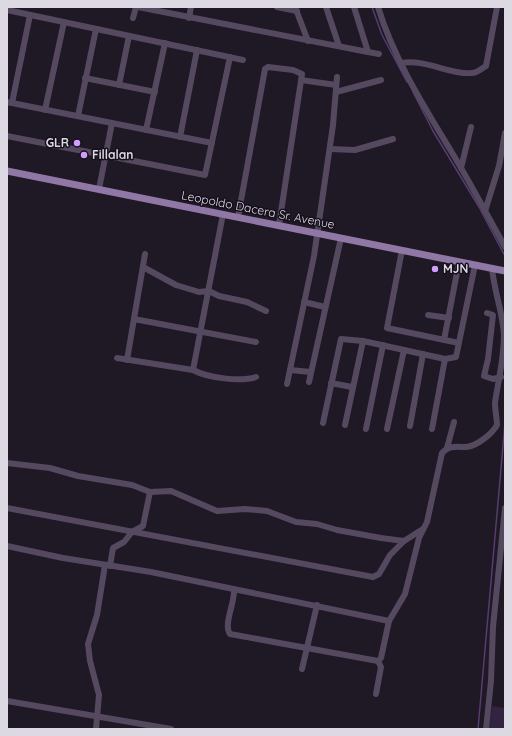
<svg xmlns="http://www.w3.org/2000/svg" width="512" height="736" viewBox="0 0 512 736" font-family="Quicksand,sans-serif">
  <rect width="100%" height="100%" fill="#1f1825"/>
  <!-- green -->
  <polygon fill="#322340" points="492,706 505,708 505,729 489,729"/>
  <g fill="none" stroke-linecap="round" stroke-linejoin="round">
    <!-- stream -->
    <g stroke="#573c6f" stroke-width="1.5">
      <polyline points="372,7 382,35 407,82"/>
      <polyline points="413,92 433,131 479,207 505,256"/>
      <polyline points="478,729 505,423"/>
    </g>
    <!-- minor -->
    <g stroke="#554960" stroke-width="6">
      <polyline points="138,7 368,52 354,7"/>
      <polyline points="277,7 297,11"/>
      <polyline points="295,7 308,41"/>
      <polyline points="326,7 339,46"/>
      <path d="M378,7C394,59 423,105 451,151C470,182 487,215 505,247"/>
      <polyline points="7,10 243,60"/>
      <polyline points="133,18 136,7"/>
      <polyline points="189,18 191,7"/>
      <polyline points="368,52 379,54"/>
      <path d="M401,63C428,59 449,75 472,73C477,73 481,69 486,66L497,7"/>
      <polyline points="85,78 155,92"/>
      <polyline points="301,80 336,85"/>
      <polyline points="119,85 129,36"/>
      <polyline points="336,92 381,80"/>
      <polyline points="7,102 212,143"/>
      <polyline points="12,103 30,15"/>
      <polyline points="45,110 64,22"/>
      <polyline points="78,116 96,29"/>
      <polyline points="146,130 165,43"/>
      <polyline points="7,136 205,175 230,57"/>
      <polyline points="180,137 197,50"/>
      <polyline points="330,149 355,150 393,139"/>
      <polyline points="461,168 471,127"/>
      <polyline points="99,189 112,123"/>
      <polyline points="485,211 499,166 505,133"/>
      <polyline points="238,217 265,69 268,67 293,70 302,74 279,225"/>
      <polyline points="402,250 387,328 459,343"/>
      <polyline points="143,267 176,285 199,292 209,291 219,296 247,302 266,311"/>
      <polyline points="304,302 325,307"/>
      <polyline points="487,313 493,315 488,359 484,376 493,379 501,377"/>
      <polyline points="428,315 449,318"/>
      <polyline points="134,319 256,342"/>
      <polyline points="444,340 459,262"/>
      <path d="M117,358L193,370C208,378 240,382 256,377"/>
      <polyline points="127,360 145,254"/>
      <polyline points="193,370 223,214"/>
      <polyline points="290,370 311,372"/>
      <polyline points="309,382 341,238"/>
      <polyline points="331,383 352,387"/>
      <polyline points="287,384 314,256 333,125 337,77"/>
      <polyline points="323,423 341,339 363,341 445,359 456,357 475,265"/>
      <polyline points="345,425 363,341"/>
      <polyline points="410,426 423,354"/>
      <polyline points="366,429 383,345"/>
      <polyline points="387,429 404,350"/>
      <polyline points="432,429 445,359"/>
      <polyline points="447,448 454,422"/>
      <polyline points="7,463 50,468 78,476 132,485 150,492"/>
      <polyline points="7,508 373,577 379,574 390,555 404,541"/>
      <polyline points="7,546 63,558 151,572 389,621"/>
      <polyline points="110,566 113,548 124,542 132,532 143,526 150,492 171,491 217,511 245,509 267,511 296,522 317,524 337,530 381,538 404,541 423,529"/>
      <path d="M234,590C235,602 223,625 230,634L378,661L381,658L389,621L405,594L419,538L427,522L442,453C449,445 456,447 466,447C477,446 492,434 497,425C497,418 495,411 495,403C498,381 504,359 504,335C503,313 494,291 492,268"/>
      <polyline points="302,669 317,605"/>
      <polyline points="376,694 381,667 378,661"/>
      <polyline points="7,701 171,729"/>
      <polyline points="96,729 99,695 90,661 88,644 97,615 105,565"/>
      <polyline points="486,729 491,681 493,627 505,508"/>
    </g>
    <!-- major -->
    <polyline stroke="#8f77a6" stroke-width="7" points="7,171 505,271"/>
  </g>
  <!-- markers -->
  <g fill="#d19dfe" stroke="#160f1c" stroke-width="1.5">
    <circle cx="77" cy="143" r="4"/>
    <circle cx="84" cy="155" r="4"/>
    <circle cx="435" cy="269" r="4"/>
  </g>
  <g text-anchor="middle" stroke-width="3" stroke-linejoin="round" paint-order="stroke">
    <!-- poi labels -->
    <g font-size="12" font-weight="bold" fill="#ddd9e2" stroke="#160f1c" text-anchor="start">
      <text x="69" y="147" text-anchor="end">GLR</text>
      <text x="92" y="159">Fillalan</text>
      <text x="443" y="273">MJN</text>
    </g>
    <!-- street labels -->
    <g font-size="12" fill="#ddd9e2" stroke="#160f1c">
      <text transform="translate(258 210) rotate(11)" y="4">Leopoldo Dacera Sr. Avenue</text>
    </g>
  </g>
  <!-- border -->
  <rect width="512" height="736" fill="none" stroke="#ddd9e2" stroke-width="16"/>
</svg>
